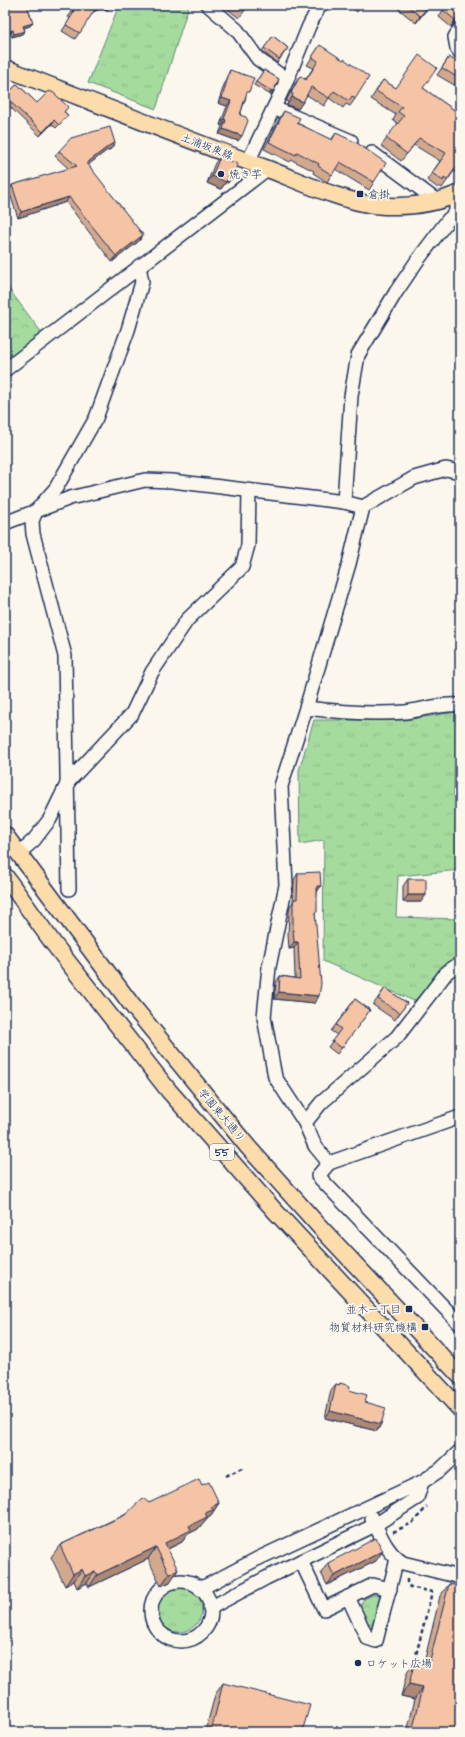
<svg xmlns="http://www.w3.org/2000/svg" width="465" height="1737" viewBox="0 0 465 1737" font-family="'Architects Daughter','Klee One',sans-serif">
  <defs>
    <pattern id="grass-tufts" width="24" height="20" patternUnits="userSpaceOnUse"><rect width="24" height="20" fill="#a6db9e"/><path d="M3 7l-1-3M5 7V3M7 7l1-3M15 17l-1-3M17 17v-4M19 17l1-3" fill="none" stroke="#8ebc8a"/></pattern>
    <pattern id="forest-crowns" width="20" height="18" patternUnits="userSpaceOnUse"><rect width="20" height="18" fill="#a6db9e"/><path d="M2 6a3 3 0 1 1 6 0M12 15a3 3 0 1 1 6 0" fill="none" stroke="#8ebc8a"/></pattern>
  </defs>
  <rect width="100%" height="100%" fill="#fbf7ec"/>
  <filter id="ink" filterUnits="userSpaceOnUse"><feTurbulence type="fractalNoise" baseFrequency=".025" numOctaves="2"/><feDisplacementMap in="SourceGraphic" scale="8" xChannelSelector="R" yChannelSelector="G"/><feConvolveMatrix kernelMatrix="1 2 1 2 8 2 1 2 1" color-interpolation-filters="sRGB"/></filter>
  <g filter="url(#ink)">
    <!-- grass -->
    <g fill="url(#grass-tufts)" stroke="#60857e">
      <polygon points="119,5 189,5 156,109 88,83"/>
      <polygon points="456,712 460,713 460,758 455,759 454,796 460,796 460,870 398,876 396,917 460,919 460,957 414,1001 323,961 324,840 300,844 299,770 314,720 405,720"/>
      <circle cx="179" cy="1609" r="23"/>
      <polygon points="375,1594 380,1595 381,1598 374,1625 371,1625 366,1621 360,1606 364,1599"/>
    </g>
    <!-- forest -->
    <polygon fill="url(#forest-crowns)" stroke="#60857e" points="5,284 42,333 5,364"/>
    <g fill="none" stroke-linecap="round" stroke-linejoin="round">
      <defs>
        <g id="minor">
          <polyline points="208,5 237,30 258,59 287,80"/>
          <polyline points="460,29 455,37 457,48 460,52"/>
          <polyline points="274,108 351,141"/>
          <polyline points="372,153 437,201"/>
          <polyline points="248,162 287,80 309,26 320,5"/>
          <polyline points="5,370 267,169"/>
          <polyline points="344,502 351,396 358,355 396,292 417,261 448,220 456,213 456,195"/>
          <polyline points="5,523 70,498 145,480 172,481 344,502 363,507"/>
          <path d="M306,708C339,712 372,715 405,712C423,710 441,703 460,705"/>
          <polyline points="18,854 34,840 50,819 68,782 132,714 152,672 187,620 242,567 248,545 249,491"/>
          <polyline points="69,889 65,656 33,534 32,521 36,511 56,488 96,418 128,330 142,282 139,266"/>
          <polyline points="460,1117 329,1163 318,1176 460,1324"/>
          <polyline points="305,1123 321,1103 397,1037 447,972 460,963"/>
          <polyline points="329,1163 315,1146 305,1123 275,1077 264,1017 269,967 286,885 281,786 306,708 349,564 363,507 414,478 446,469 460,472"/>
          <polyline points="422,1482 440,1470 460,1451"/>
          <path d="M372,1518C381,1536 386,1552 403,1563L460,1577"/>
          <polyline points="301,1561 324,1609 373,1585 390,1589"/>
          <circle cx="181" cy="1611" r="30"/>
          <polyline points="200,1589 257,1559 422,1482 417,1498 375,1525 266,1578 210,1608"/>
          <polyline points="348,1597 367,1638 376,1641 397,1559"/>
        </g>
        <g id="major">
          <path d="M5,68C93,102 180,137 268,169C299,181 342,201 374,205C403,208 433,205 460,193"/>
          <polyline points="5,835 131,1004 248,1147 319,1226 460,1376"/>
          <polyline points="5,876 53,943 169,1091 275,1211 460,1409"/>
        </g>
      </defs>
      <!-- minor casing -->
      <use href="#minor" stroke="#1b2f5e" stroke-width="16"/>
      <!-- major casing -->
      <use href="#major" stroke="#1b2f5e" stroke-width="19"/>
      <!-- path -->
      <g stroke="#1b2f5e" stroke-width="2.5" stroke-dasharray="4 3" stroke-linecap="butt">
        <polyline points="226,1476 244,1467"/>
        <polyline points="393,1532 412,1523 427,1507"/>
        <polyline points="407,1579 407,1582 410,1587 432,1592 416,1655 417,1663"/>
      </g>
      <!-- minor -->
      <use href="#minor" stroke="#fbf7ec" stroke-width="13"/>
      <!-- major -->
      <use href="#major" stroke="#fddcac" stroke-width="16"/>
    </g>
    <!-- wall -->
    <g fill="#d3a98e" stroke="#1b2f5e">
      <polygon points="5,5 33,23 30,26 24,28 25,31 22,34 12,37 11,33 5,35"/>
      <polygon points="77,5 110,5 107,10 102,8 93,12 75,39 62,31 70,19 68,17"/>
      <polygon points="226,5 249,5 239,18 225,7"/>
      <polygon points="348,5 363,5 357,12"/>
      <polygon points="398,5 430,5 416,23 396,7"/>
      <polygon points="443,10 459,18 451,27 439,17"/>
      <polygon points="273,36 288,48 277,63 262,51"/>
      <polygon points="320,45 355,99 350,106 346,104 343,108 329,98 324,106 307,95 298,109 287,105 288,102 286,101 295,84 300,76 306,79 313,68 307,65"/>
      <polygon points="449,57 460,64 460,80 456,86 437,75"/>
      <polygon points="230,70 246,97 240,115 238,141 219,134 222,126 220,125 227,106 218,103 227,76"/>
      <polygon points="264,70 279,79 272,94 269,94 254,85"/>
      <polygon points="383,80 396,88 423,88 460,114 460,175 454,171 442,188 439,186 438,188 427,180 440,161 414,145 401,161 381,146 398,124 393,120 396,115 371,99"/>
      <polygon points="17,84 37,103 66,110 64,112 68,115 56,128 52,124 40,136 5,102 5,97"/>
      <polygon points="284,111 297,123 331,140 336,133 374,182 369,190 335,169 327,182 313,173 314,171 292,160 290,162 264,149 279,119"/>
      <polygon points="111,149 106,151 88,165 143,235 139,241 112,262 66,202 18,218 9,191 12,185 69,169 55,156 59,151"/>
      <polygon points="220,157 232,176 228,183 226,182 221,189 207,183 215,163"/>
      <polygon points="298,873 321,886 317,892 315,915 315,1003 274,999 276,982 280,976 295,978 294,948 289,949 288,935 289,911 290,906 293,902 294,880"/>
      <polygon points="408,879 421,902 403,902 403,886"/>
      <polygon points="385,988 407,1003 395,1020 373,1005"/>
      <polygon points="355,999 370,1010 337,1054 328,1047 337,1035 331,1031"/>
      <polygon points="460,1189 460,1198 458,1198"/>
      <polygon points="340,1383 365,1402 381,1424 377,1431 325,1418 331,1390 336,1384 339,1385"/>
      <polygon points="202,1485 219,1503 211,1515 208,1517 198,1529 188,1534 182,1542 168,1549 170,1582 161,1586 148,1559 89,1587 87,1583 77,1588 74,1581 65,1586 51,1557 60,1545 149,1503"/>
      <polygon points="376,1561 327,1585 321,1573 328,1563"/>
      <polygon points="449,1584 455,1732 407,1732 415,1699 401,1696 407,1673 415,1660 424,1663 440,1596"/>
      <polygon points="223,1683 302,1732 205,1732 215,1695"/>
    </g>
    <!-- shaded-wall -->
    <g fill="#ac8974" stroke="#1b2f5e">
      <polygon points="99,5 110,5 107,10 102,8 92,12 97,6"/>
      <polygon points="430,5 426,10 416,23 420,16"/>
      <polygon points="460,15 459,18 451,27 455,20"/>
      <polygon points="33,23 30,26 21,29 23,26"/>
      <polygon points="13,30 11,33 5,35 5,32"/>
      <polygon points="25,31 22,34 12,37 14,34"/>
      <polygon points="274,90 272,94 269,94 272,91"/>
      <polygon points="292,97 303,102 298,109 287,105"/>
      <polygon points="222,98 231,101 227,106 218,103"/>
      <polygon points="224,119 226,120 222,126 220,125"/>
      <polygon points="54,120 52,124 40,136 43,132"/>
      <polygon points="223,129 242,136 238,141 219,134"/>
      <polygon points="115,143 111,149 106,151 83,169 87,163 110,145"/>
      <polygon points="229,175 232,176 228,183 226,182 221,189 207,183 212,176"/>
      <polygon points="69,197 66,202 18,218 21,212"/>
      <polygon points="143,235 139,241 112,262 116,256"/>
      <polygon points="317,886 321,886 316,893"/>
      <polygon points="408,895 426,895 421,902 403,902"/>
      <polygon points="294,942 298,942 294,948 289,949"/>
      <polygon points="279,992 319,996 315,1003 274,999"/>
      <polygon points="330,1411 381,1424 377,1431 325,1418"/>
      <polygon points="219,1503 211,1515 208,1517 198,1529 188,1534 182,1542 159,1553 165,1543 189,1526 211,1507"/>
      <polygon points="156,1547 148,1559 89,1587 97,1575"/>
      <polygon points="383,1551 376,1561 327,1585 334,1576"/>
      <polygon points="82,1569 74,1581 65,1586 73,1574"/>
      <polygon points="178,1570 170,1582 161,1586 169,1574"/>
      <polygon points="95,1571 87,1583 77,1588 85,1576"/>
      <polygon points="409,1684 423,1687 415,1699 401,1696"/>
    </g>
    <!-- building -->
    <g fill="#f5c4a5" stroke="#1b2f5e">
      <polygon points="5,5 27,5 33,23 23,26 25,31 14,34 13,30 5,32"/>
      <polygon points="77,5 99,5 97,6 80,33 66,25 74,12 73,11"/>
      <polygon points="236,5 249,5 243,11"/>
      <polygon points="407,5 430,5 420,16"/>
      <polygon points="447,5 460,5 460,15 455,20 443,10"/>
      <polygon points="273,36 288,48 279,59 264,48"/>
      <polygon points="320,45 343,60 344,59 369,77 355,99 352,96 349,101 334,91 329,98 311,87 303,102 292,97 293,94 291,93 300,76 306,80 318,61 312,57"/>
      <polygon points="419,55 437,68 423,88 460,114 460,164 459,163 447,180 444,178 443,181 432,173 446,153 419,138 407,154 386,138 404,116 398,112 402,107 376,91 383,80 396,88"/>
      <polygon points="449,57 460,64 460,79 442,68"/>
      <polygon points="230,70 254,78 249,92 247,92 240,115 246,117 248,121 242,136 223,129 226,120 224,119 231,101 222,98"/>
      <polygon points="264,70 279,79 274,90 272,91 256,82"/>
      <polygon points="17,84 37,103 49,91 54,93 68,107 64,112 68,115 59,125 54,120 43,132 5,97"/>
      <polygon points="284,111 300,118 297,123 332,140 336,133 357,143 386,163 374,182 340,162 332,175 318,166 319,164 297,152 296,155 269,142"/>
      <polygon points="110,127 115,143 110,145 87,163 143,235 116,256 69,197 21,212 12,185 77,166 59,151 71,138"/>
      <polygon points="220,157 238,164 232,176 229,175 226,182 212,176"/>
      <polygon points="320,872 321,886 317,886 317,912 315,912 321,984 319,996 279,992 280,976 300,979 298,942 294,942 293,928 293,904 294,899 297,899 298,873"/>
      <rect x="408" y="879" width="18" height="16"/>
      <polygon points="385,988 407,1003 400,1013 378,999"/>
      <polygon points="355,999 370,1010 342,1048 332,1041 341,1029 336,1025"/>
      <polygon points="340,1383 350,1386 349,1390 367,1395 365,1402 386,1408 381,1424 330,1411 336,1384 339,1385"/>
      <polygon points="199,1479 202,1485 209,1482 219,1503 211,1507 213,1510 205,1513 207,1517 189,1526 191,1530 165,1543 178,1570 169,1574 156,1547 97,1575 95,1571 85,1576 82,1569 73,1574 60,1545 125,1515 143,1498 149,1503"/>
      <polygon points="376,1538 383,1551 334,1576 328,1563"/>
      <polygon points="449,1584 460,1586 460,1711 455,1732 412,1732 423,1687 409,1684 415,1660 429,1664"/>
      <polygon points="223,1683 310,1705 302,1732 211,1732"/>
    </g>
  </g>
  <!-- markers -->
  <g fill="#1b2f5e" stroke="#fbf7ec" stroke-width="1.5">
    <circle cx="221" cy="174" r="4"/>
    <rect x="356" y="190" width="8" height="8" rx="2"/>
    <rect x="405" y="1305" width="8" height="8" rx="2"/>
    <rect x="421" y="1323" width="8" height="8" rx="2"/>
    <circle cx="358" cy="1663" r="4"/>
  </g>
  <g text-anchor="middle" stroke-width="3.5" stroke-linejoin="round" paint-order="stroke">
    <!-- shield labels -->
    <rect fill="#fbf7ec" stroke="#5e6b89" stroke-width="1" x="210" y="1144" width="24" height="16" rx="3"/>
    <g font-size="10" font-weight="bold" fill="#1b2f5e">
      <text x="222" y="1156">55</text>
    </g>
    <!-- street labels -->
    <g font-size="11" fill="#1b2f5e" stroke="#fbf7ec">
      <text transform="translate(207 146) rotate(21)" y="4">土浦坂東線</text>
      <text transform="translate(222 1115) rotate(50)" y="4">学園東大通り</text>
    </g>
    <!-- poi labels -->
    <g font-size="11" fill="#1b2f5e" stroke="#fbf7ec" text-anchor="start">
      <text x="229" y="178">焼き芋</text>
      <text x="368" y="198">倉掛</text>
      <text x="401" y="1313" text-anchor="end">並木一丁目</text>
      <text x="417" y="1331" text-anchor="end">物質材料研究機構</text>
      <text x="366" y="1667">ロケット広場</text>
    </g>
  </g>
  <!-- margin -->
  <rect width="465" height="1737" fill="none" stroke="#fbf7ec" stroke-width="20"/>
  <rect x="10" y="10" width="445" height="1717" fill="none" stroke="#1b2f5e" stroke-width="1.5" filter="url(#ink)"/>
</svg>
